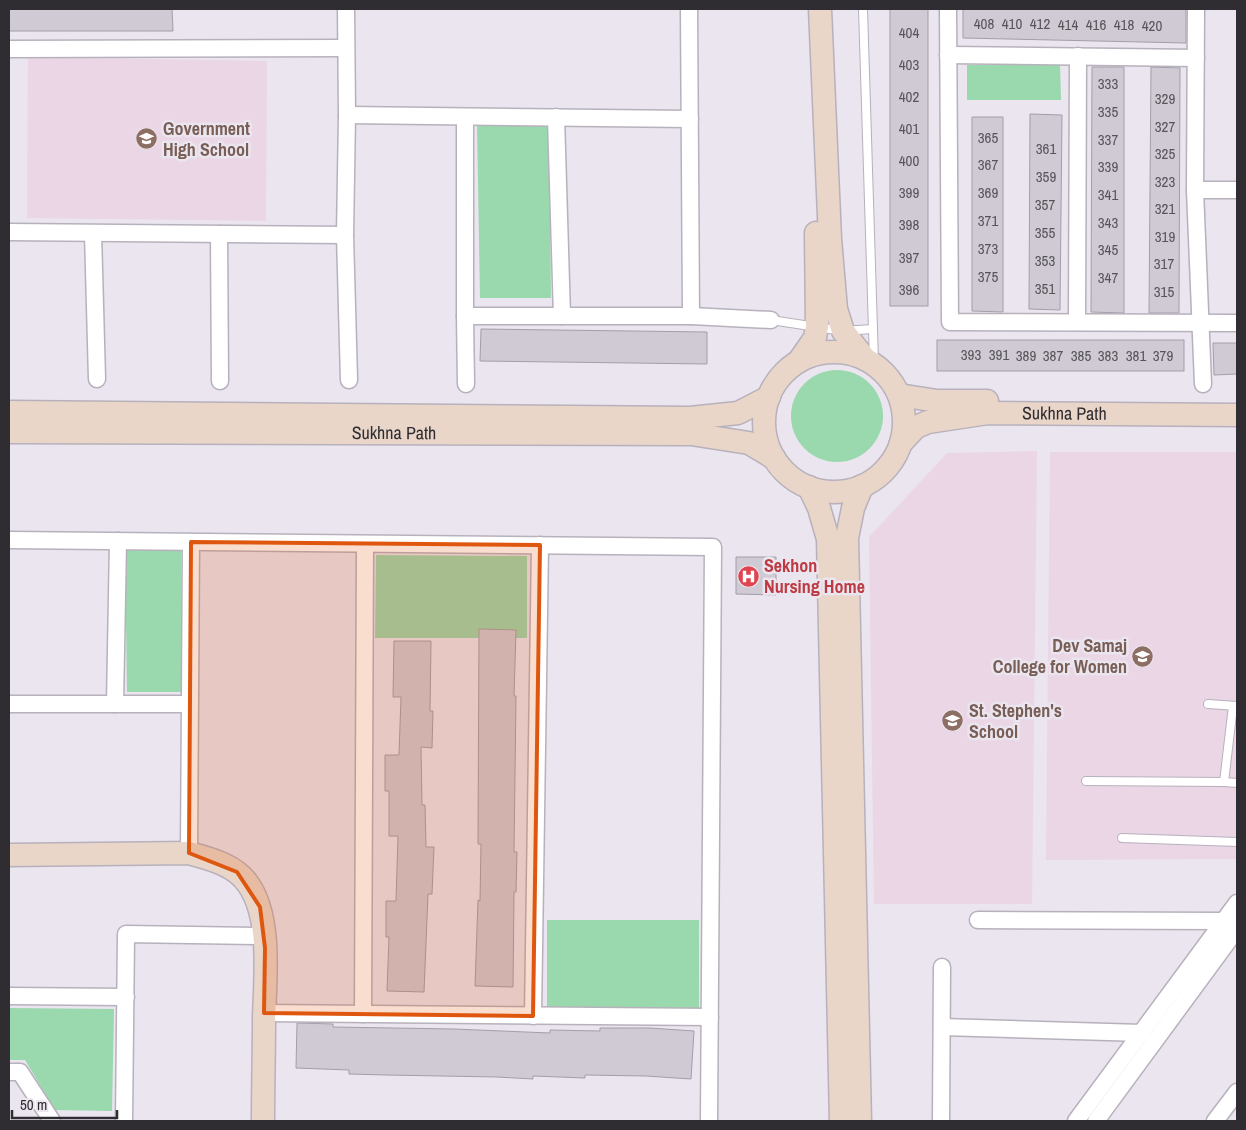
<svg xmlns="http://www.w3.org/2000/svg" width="1246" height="1130" viewBox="0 0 1246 1130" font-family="'Archivo Narrow',sans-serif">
  <rect width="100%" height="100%" fill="#eae5ef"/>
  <!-- education -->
  <g fill="#ebd6e5">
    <polygon points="28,57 267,61 266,221 27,218"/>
    <polygon points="1037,451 1032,904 874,904 869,537 947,453"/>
    <polygon points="1050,452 1237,452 1237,859 1046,860"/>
  </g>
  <!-- green -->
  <g fill="#9ad8ad">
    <polygon points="1060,64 1061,100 967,100 967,65"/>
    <polygon points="477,125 549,125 551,298 480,298"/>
    <circle cx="837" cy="416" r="46"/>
    <polygon points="125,548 181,548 182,692 127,692"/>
    <polygon points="376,555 527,556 527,638 375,638"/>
    <rect x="547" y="920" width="152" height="88"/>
    <polygon points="9,1008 114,1009 112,1111 55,1110 25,1060 9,1060"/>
  </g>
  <!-- building -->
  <g fill="#cfcad4" stroke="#a39ea8">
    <polygon points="9,9 172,9 173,31 9,31"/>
    <rect x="890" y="9" width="38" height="297"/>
    <polygon points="963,9 1186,9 1186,43 963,38"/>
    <polygon points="1092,67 1124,67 1124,313 1091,312"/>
    <polygon points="1151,67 1180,68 1179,313 1149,313"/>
    <polygon points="1030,114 1062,115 1060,310 1029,309"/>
    <polygon points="972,117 1003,117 1003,312 972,311"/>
    <polygon points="481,329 707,332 707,364 480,361"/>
    <rect x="937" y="340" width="247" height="31"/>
    <polygon points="1213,343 1237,343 1237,374 1214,375"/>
    <polygon points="736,557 776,557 776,595 736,594"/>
    <polygon points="479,629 516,630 514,696 516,696 514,852 517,852 516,892 514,892 513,987 475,986 478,900 480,901 481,844 478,844"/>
    <polygon points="394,641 431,641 430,711 433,711 432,748 421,747 422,805 425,805 426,847 434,847 432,894 428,894 424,992 387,991 389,937 386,937 386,901 396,901 398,836 389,836 389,791 385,791 385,755 399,755 401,697 393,697"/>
    <polygon points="297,1023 333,1024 333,1027 454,1029 550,1033 550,1030 600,1031 600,1028 650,1028 694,1031 691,1079 646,1076 585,1075 585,1078 533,1076 533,1079 497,1077 386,1075 349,1074 349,1070 296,1068"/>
  </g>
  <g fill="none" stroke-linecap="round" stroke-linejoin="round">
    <defs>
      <g id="lane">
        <polyline points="863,9 874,362"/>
        <polyline points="771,320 843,331 873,329"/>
        <polyline points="1208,704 1237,706"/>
        <polyline points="1086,781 1224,782 1233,706"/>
        <polyline points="1224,782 1237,783"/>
        <polyline points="1122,838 1237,842"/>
      </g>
      <g id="street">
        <polyline points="346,9 347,115 345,235 349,380"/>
        <polyline points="689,9 691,316"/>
        <polyline points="948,9 950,322 1237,323"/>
        <polyline points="1196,9 1195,190 1203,384"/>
        <polyline points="9,49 345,48"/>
        <polyline points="948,55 1196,58"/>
        <polyline points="347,115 690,119"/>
        <polyline points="465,117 465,316 466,384"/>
        <polyline points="556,117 562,316"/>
        <polyline points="1195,190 1237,190"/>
        <polyline points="9,232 345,235"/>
        <polyline points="93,233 97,379"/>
        <polyline points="219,234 220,381"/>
        <polyline points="465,316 691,316 771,320"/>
        <polyline points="1077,322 1078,56"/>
        <polyline points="9,540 713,547 709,1121"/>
        <polyline points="9,704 189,704"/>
        <polyline points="115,704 118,541"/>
        <polyline points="189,853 191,542"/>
        <polyline points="978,920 1224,921 1237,924"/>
        <polyline points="9,996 126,997"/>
        <polyline points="264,1013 710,1017"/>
        <polyline points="363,1014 365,544"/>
        <polyline points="533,1016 540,545"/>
        <polyline points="942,1027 1142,1033"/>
        <polyline points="9,1072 20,1072 52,1121"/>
        <polyline points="124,1121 126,934 264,936"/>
        <polyline points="941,1121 942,967"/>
        <polyline points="1076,1121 1237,903"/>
        <polyline points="1096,1121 1237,929"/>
        <polyline points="1215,1121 1237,1092"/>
      </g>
      <g id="secondary">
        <polyline points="820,9 830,239 836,309 843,331 865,359"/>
        <circle cx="834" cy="422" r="70"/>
        <polyline points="799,361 815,338 817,326 816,233"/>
        <polyline points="899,395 937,401 987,401"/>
        <polyline points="9,412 690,418 738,413 769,397"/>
        <path id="s1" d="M9,432L691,434L749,443L774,458"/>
        <path id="s2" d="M901,443L916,427L928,422L988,413L1237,415"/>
        <polyline points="809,487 819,508 828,539 841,1121"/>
        <path d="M9,855L189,853C211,859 235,865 248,884C272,917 265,980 264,1018C264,1053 263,1087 263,1121"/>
        <polyline points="860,1121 847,538 853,508 862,486"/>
      </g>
    </defs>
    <!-- lane casing -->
    <use href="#lane" stroke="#b7b1bc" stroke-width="10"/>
    <!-- street casing -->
    <use href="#street" stroke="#b7b1bc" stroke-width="19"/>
    <!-- secondary casing -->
    <use href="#secondary" stroke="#b7b1bc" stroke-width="25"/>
    <!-- lane -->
    <use href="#lane" stroke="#fff" stroke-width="8"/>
    <!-- street -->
    <use href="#street" stroke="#fff" stroke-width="16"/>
    <!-- secondary -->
    <use href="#secondary" stroke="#e9d6c9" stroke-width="22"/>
  </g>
  <!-- marked area -->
  <path fill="#df570e" fill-opacity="0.2" stroke="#df570e" stroke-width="4" stroke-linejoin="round" d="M191,542L540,545L533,1016L264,1013L265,948L260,907L237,872L189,853Z"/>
  <!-- icons -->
  <defs>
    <symbol id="school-disc" viewBox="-11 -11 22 22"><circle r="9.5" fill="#8d6e63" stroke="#eae5ef"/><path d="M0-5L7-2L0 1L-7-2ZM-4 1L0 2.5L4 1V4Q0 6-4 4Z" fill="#fff"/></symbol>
    <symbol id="hospital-disc" viewBox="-11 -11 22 22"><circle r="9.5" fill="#e0444e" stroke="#eae5ef"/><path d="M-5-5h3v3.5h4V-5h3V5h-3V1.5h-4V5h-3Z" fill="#fff"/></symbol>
    <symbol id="university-disc" viewBox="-11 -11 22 22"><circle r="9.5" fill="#8d6e63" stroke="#eae5ef"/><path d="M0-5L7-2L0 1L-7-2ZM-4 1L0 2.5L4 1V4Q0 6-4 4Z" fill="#fff"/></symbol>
  </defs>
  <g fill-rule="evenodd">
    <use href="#school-disc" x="134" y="126" width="25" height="25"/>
    <use href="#hospital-disc" x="736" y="564" width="25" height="25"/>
    <use href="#university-disc" x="1130" y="644" width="25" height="25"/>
    <use href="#school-disc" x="940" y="708" width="25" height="25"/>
  </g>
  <g text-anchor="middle" stroke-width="5" stroke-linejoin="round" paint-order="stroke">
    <!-- number labels -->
    <g font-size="15" fill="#57545a">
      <text x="984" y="29">408</text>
      <text x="1012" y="29">410</text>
      <text x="1040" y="29">412</text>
      <text x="1068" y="30">414</text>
      <text x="1096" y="30">416</text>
      <text x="1124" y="30">418</text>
      <text x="1152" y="31">420</text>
      <text x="909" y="38">404</text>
      <text x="909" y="70">403</text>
      <text x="1108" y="89">333</text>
      <text x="909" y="102">402</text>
      <text x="1165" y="104">329</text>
      <text x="1108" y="117">335</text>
      <text x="1165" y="132">327</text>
      <text x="909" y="134">401</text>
      <text x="988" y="143">365</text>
      <text x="1108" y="145">337</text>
      <text x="1046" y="154">361</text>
      <text x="1165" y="159">325</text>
      <text x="909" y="166">400</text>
      <text x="988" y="170">367</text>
      <text x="1108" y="172">339</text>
      <text x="1046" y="182">359</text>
      <text x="1165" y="187">323</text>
      <text x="909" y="198">399</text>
      <text x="988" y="198">369</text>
      <text x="1108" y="200">341</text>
      <text x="1045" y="210">357</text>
      <text x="1165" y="214">321</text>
      <text x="988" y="226">371</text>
      <text x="1108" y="228">343</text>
      <text x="909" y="230">398</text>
      <text x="1045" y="238">355</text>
      <text x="1165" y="242">319</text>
      <text x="988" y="254">373</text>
      <text x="1108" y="255">345</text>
      <text x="909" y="263">397</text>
      <text x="1045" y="266">353</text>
      <text x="1164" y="269">317</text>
      <text x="988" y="282">375</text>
      <text x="1108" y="283">347</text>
      <text x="1045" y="294">351</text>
      <text x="909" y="295">396</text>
      <text x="1164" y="297">315</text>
      <text x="971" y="360">393</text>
      <text x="999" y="360">391</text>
      <text x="1026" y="361">389</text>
      <text x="1053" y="361">387</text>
      <text x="1081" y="361">385</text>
      <text x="1108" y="361">383</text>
      <text x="1136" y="361">381</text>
      <text x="1163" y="361">379</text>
    </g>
    <!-- education labels -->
    <g font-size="18" font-weight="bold" fill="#785e54" stroke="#eae5ef" text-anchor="start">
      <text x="163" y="135">Government<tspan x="163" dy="21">High School</tspan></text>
      <text x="1127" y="652" text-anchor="end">Dev Samaj<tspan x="1127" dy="21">College for Women</tspan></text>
      <text x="969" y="717">St. Stephen's<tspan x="969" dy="21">School</tspan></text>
    </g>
    <!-- street labels -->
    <g font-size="18" fill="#2f2d31" stroke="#eae5ef">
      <text dy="6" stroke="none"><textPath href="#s2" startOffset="172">Sukhna Path</textPath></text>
      <text dy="6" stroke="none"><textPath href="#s1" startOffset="385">Sukhna Path</textPath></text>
    </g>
    <!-- health labels -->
    <g font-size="18" font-weight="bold" fill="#be3a42" stroke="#eae5ef" text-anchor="start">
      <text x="764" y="572">Sekhon<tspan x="764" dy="21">Nursing Home</tspan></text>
    </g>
  </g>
  <!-- border -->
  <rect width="1246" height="1130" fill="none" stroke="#2f2d31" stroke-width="20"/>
  <!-- scale -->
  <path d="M12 1110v8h105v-8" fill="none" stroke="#2f2d31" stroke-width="2.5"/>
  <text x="20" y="1110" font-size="15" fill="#2f2d31" stroke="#eae5ef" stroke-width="4" paint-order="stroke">50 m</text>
</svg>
